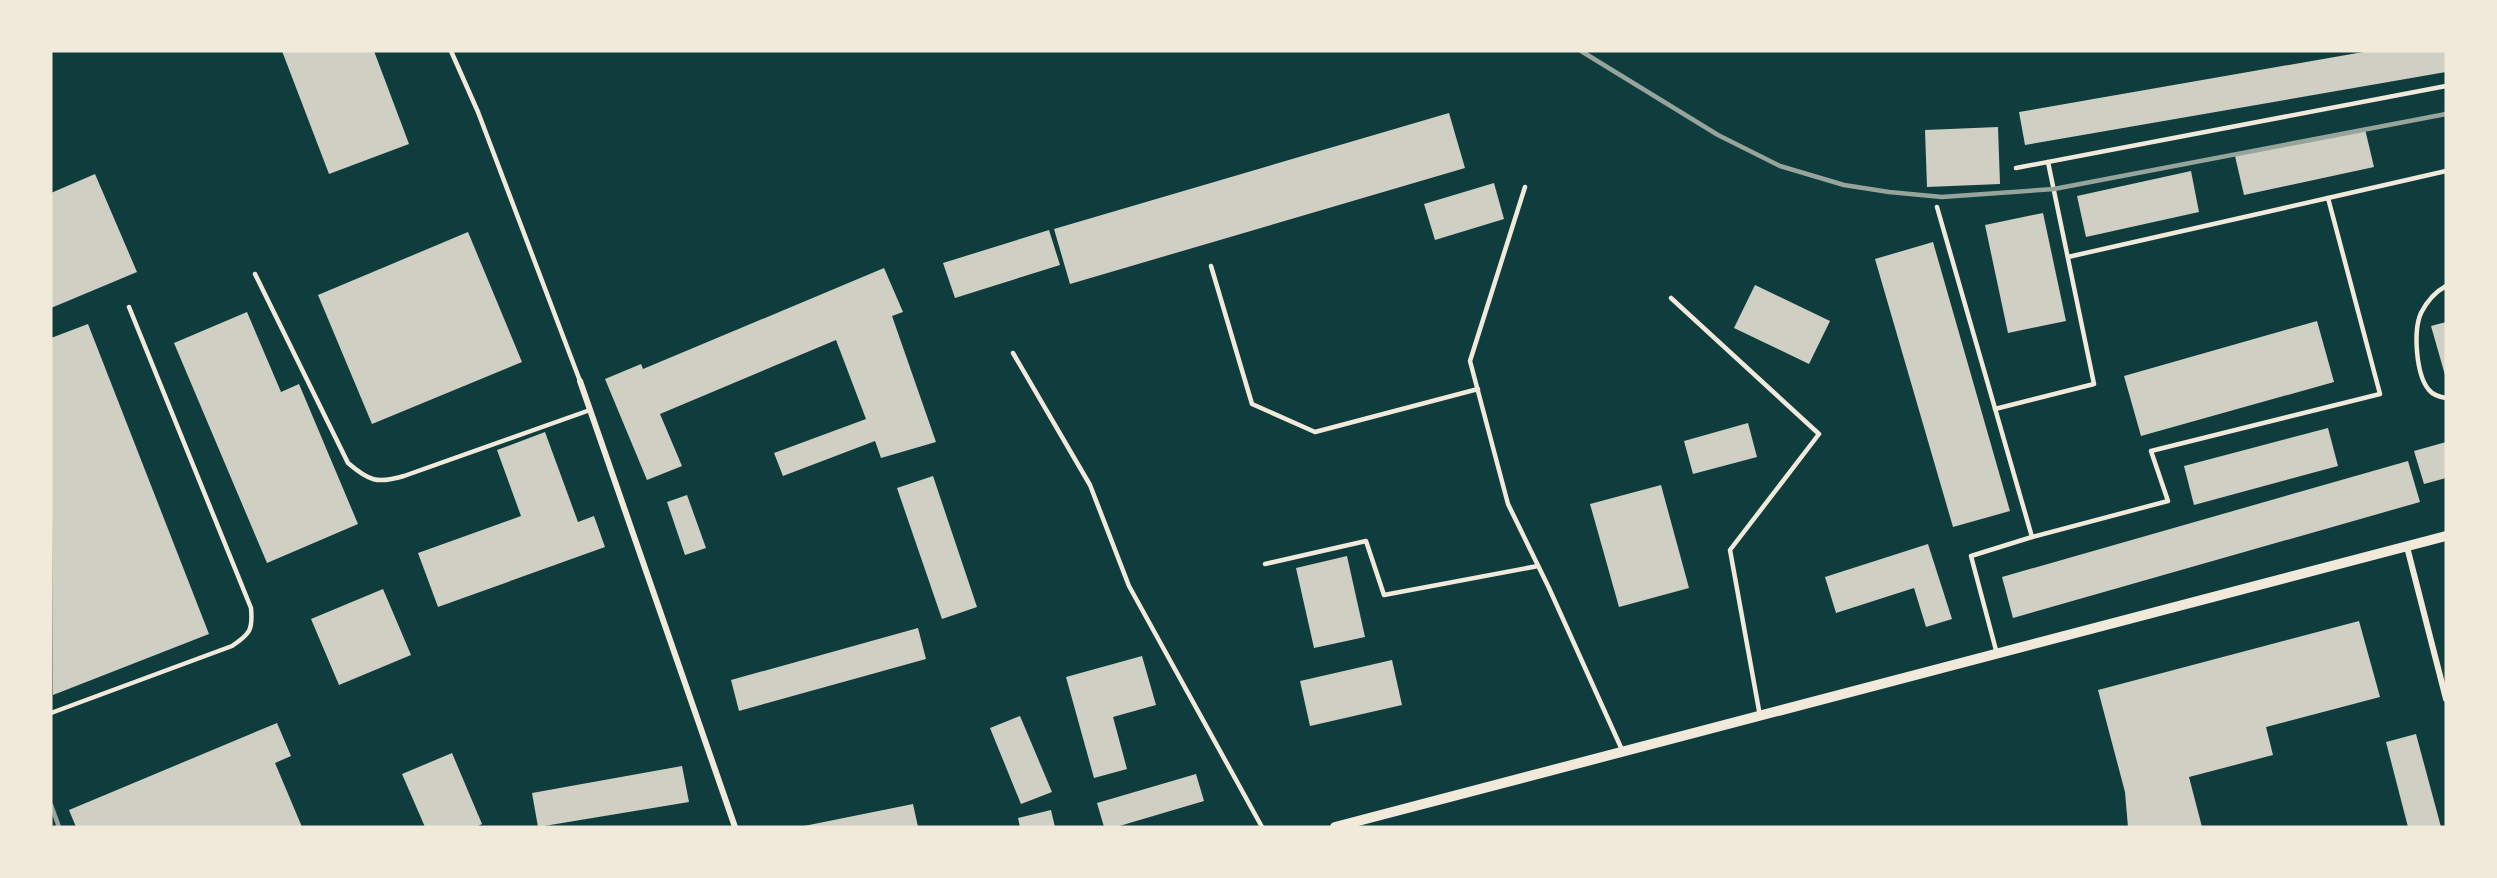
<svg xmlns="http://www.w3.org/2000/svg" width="2497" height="878" viewBox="0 0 2497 878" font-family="Lato,sans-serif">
  <rect width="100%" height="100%" fill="#0f3d3e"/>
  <!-- building -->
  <g fill="#cfcfc3">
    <polygon points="282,51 374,51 409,144 329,174"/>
    <polygon points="2369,51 2446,51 2446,72 2025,145 2019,112"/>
    <polygon points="1449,113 1465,168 1070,284 1054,229"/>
    <polygon points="1998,127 2000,184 1927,187 1925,130"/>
    <polygon points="2365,129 2374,167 2244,195 2235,156"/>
    <polygon points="2191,171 2199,212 2086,237 2077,196"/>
    <polygon points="95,174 137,272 51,308 51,193"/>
    <polygon points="1494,183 1504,219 1435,240 1424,204"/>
    <polygon points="2043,213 2066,321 2008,333 1985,225"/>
    <polygon points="1049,230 1060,265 955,298 943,263"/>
    <polygon points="468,232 522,362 372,424 318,295"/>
    <polygon points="1933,242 2010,511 1953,527 1875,259"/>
    <polygon points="884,268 903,312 892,316 936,442 881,458 875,441 783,476 774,453 866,419 836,340 660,414 682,466 647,480 605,379 641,364 643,369"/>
    <polygon points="1755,285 1830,321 1809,364 1734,328"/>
    <polygon points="247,312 281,392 299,384 358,524 267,563 174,343"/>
    <polygon points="2317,321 2334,382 2141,436 2124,376"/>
    <polygon points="2446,322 2446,375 2445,375 2431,326"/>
    <polygon points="88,324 209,634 53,695 51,338"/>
    <polygon points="1748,423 1757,457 1693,474 1684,441"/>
    <polygon points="2328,428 2338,466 2194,505 2184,466"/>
    <polygon points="545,432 578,522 594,516 605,547 438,607 418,553 521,516 497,450"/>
    <polygon points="2446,442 2446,478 2424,484 2414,451"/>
    <polygon points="2408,461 2420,502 2013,618 2002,577"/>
    <polygon points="933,476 977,607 942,619 897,488"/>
    <polygon points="1661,485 1689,588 1619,607 1590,504"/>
    <polygon points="687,495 706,548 685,555 667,502"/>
    <polygon points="1928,544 1952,619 1926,627 1914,588 1836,613 1825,577"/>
    <polygon points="1347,556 1365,637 1314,648 1296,568"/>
    <polygon points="383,589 411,655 339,685 311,619"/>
    <polygon points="2359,621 2380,697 2266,727 2273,755 2189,777 2202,827 2128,827 2125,792 2098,690"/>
    <polygon points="918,628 926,659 739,711 731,680"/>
    <polygon points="1142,656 1156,705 1113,717 1127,769 1094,778 1066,677"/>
    <polygon points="1392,660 1402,705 1310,726 1300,681"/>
    <polygon points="1020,716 1052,792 1021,804 990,728"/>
    <polygon points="277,723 291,756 275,763 302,827 76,827 69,810"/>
    <polygon points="2416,734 2441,827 2408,827 2386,742"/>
    <polygon points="452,753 482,824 476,827 425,827 402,774"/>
    <polygon points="682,766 689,802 538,827 532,793"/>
    <polygon points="1196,774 1204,801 1116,827 1104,827 1097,803"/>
    <polygon points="913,804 918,827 804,827 804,826"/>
    <polygon points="1051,810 1055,827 1020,827 1018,818"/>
  </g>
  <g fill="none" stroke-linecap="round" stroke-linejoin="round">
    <!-- service -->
    <g stroke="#f1e9da" stroke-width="4.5">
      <polyline points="451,51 478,112 580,381"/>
      <polyline points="2016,168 2446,86"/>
      <polyline points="1525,187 1470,361 1508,504 1549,588 1623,752"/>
      <polyline points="1937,207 2032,537 1971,556 1997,654"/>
      <polyline points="2068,257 2328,198"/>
      <polyline points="1211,266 1252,404 1315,432 1478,389"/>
      <path d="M255,274L348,463C369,481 377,484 404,476L590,410"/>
      <path d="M2446,286C2435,292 2427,301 2421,313C2413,331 2416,375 2429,390C2433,395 2440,397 2446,398"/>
      <polyline points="1671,298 1819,434 1730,550 1760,716"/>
      <polyline points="1013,353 1090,485 1129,586 1262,827"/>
      <polyline points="1995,409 2094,384 2048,162"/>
      <polyline points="2032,537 2168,501 2151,451 2380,394 2328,198 2446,171"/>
      <polyline points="1265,564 1366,541 1384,595 1538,566"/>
      <path d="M51,713L232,646C250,634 253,630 251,608L129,307"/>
    </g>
    <!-- minor -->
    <g stroke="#f1e9da" stroke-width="6">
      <polyline points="580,381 735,827"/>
      <polyline points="2407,547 2446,699"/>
    </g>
    <!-- tertiary -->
    <polyline stroke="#f1e9da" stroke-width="10" points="1335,827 2446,536"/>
    <!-- rail -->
    <g stroke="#97a49c" stroke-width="4.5">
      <polyline points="1581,51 1718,135 1780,166 1844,185 1889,192 1942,197 2054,189 2446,114"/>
      <polyline points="51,805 59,827"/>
    </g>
  </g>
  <!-- border -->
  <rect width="2497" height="878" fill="none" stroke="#f1e9da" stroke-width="105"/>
</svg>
